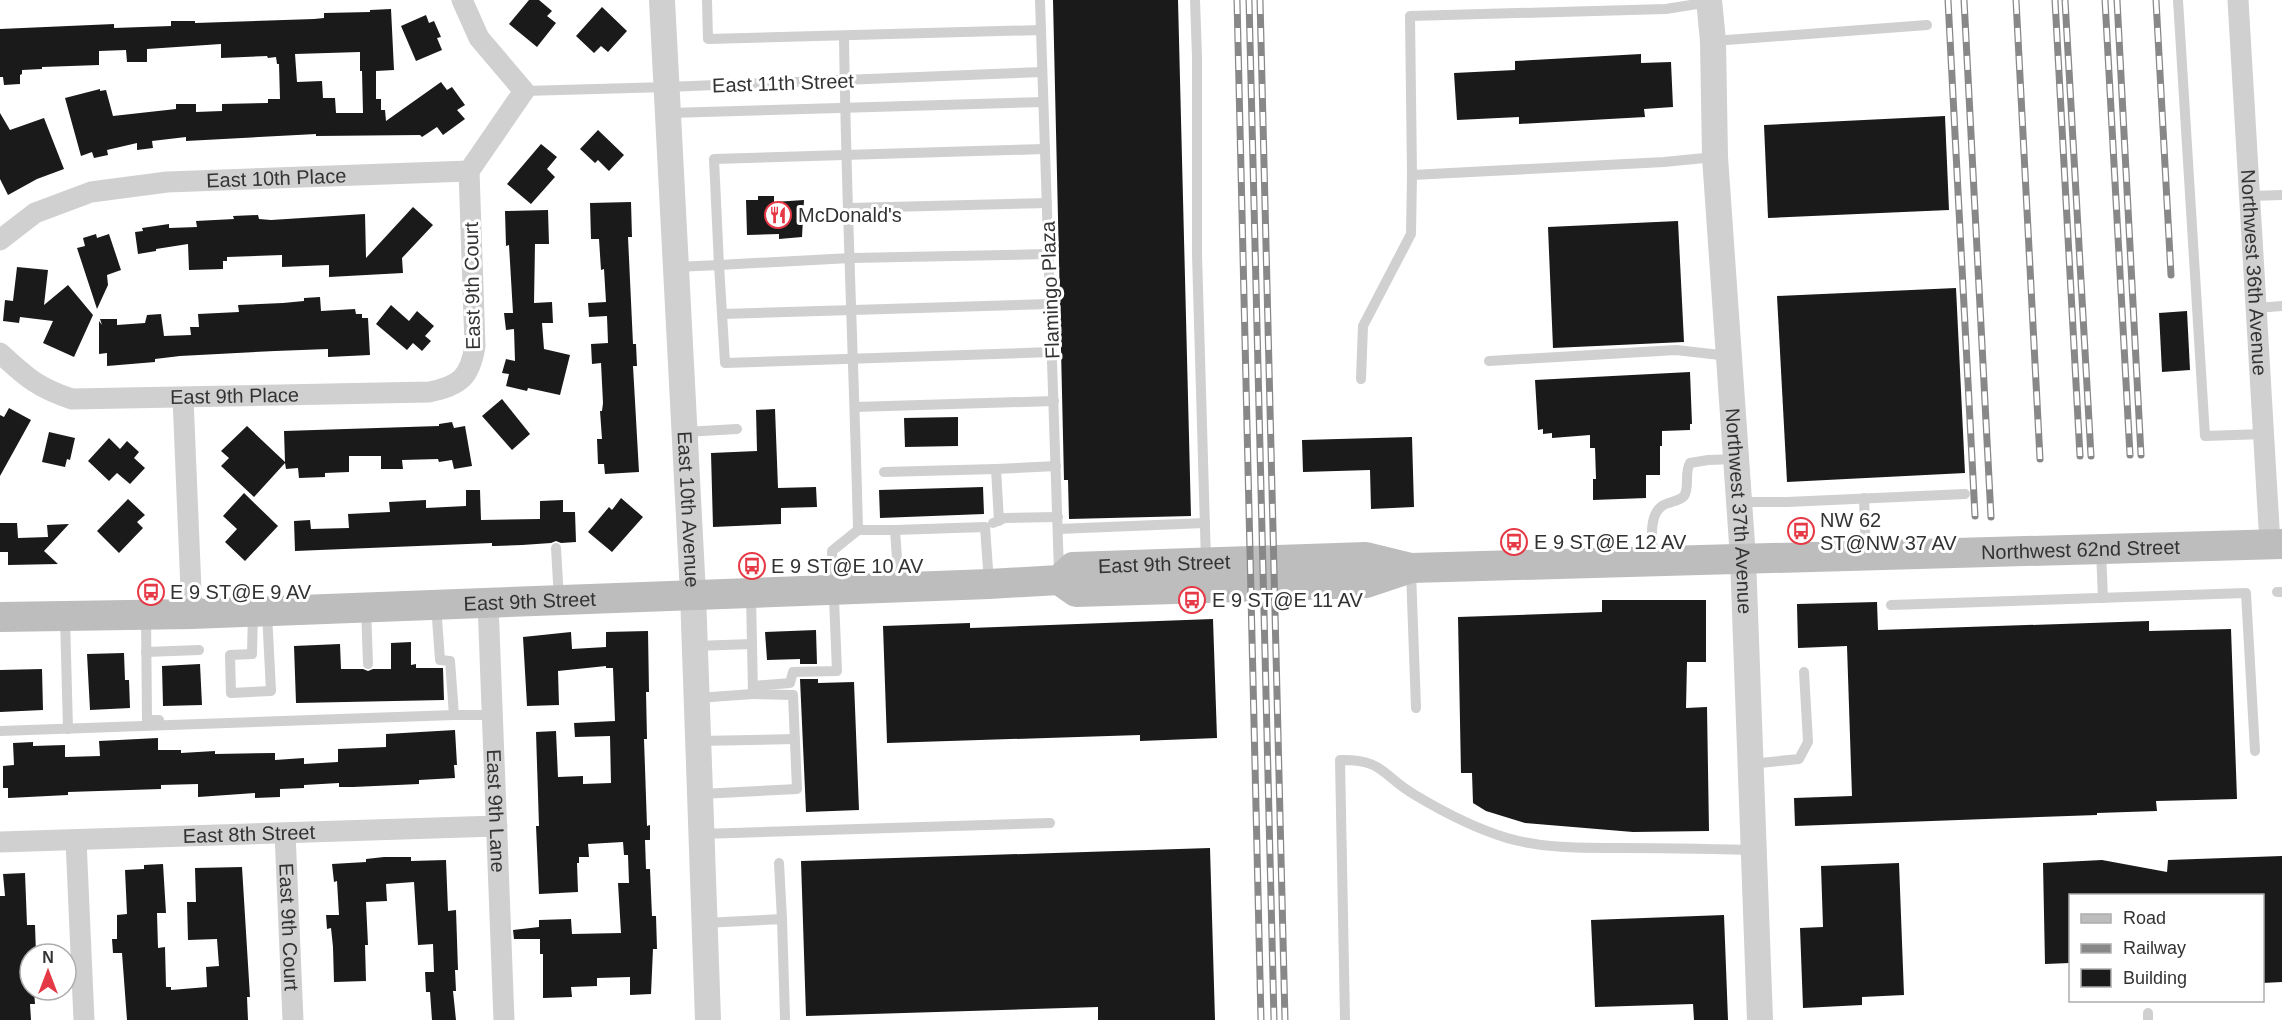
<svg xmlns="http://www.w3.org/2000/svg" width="2282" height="1020" viewBox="0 0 2282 1020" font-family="Arial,sans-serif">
  <rect width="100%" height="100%" fill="#fff"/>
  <!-- building -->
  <g fill="#1a1a1a" fill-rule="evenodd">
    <polygon points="529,0 539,0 552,11 547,16 556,23 537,47 509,24"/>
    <polygon points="1053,0 1178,0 1191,516 1069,519 1068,480 1064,480"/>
    <polygon points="602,7 627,31 608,52 601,46 594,53 576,36"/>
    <path d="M391,9L394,70L376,71V99H381V110H385L386,121L441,82L447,90L452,87L465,105L457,110L465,119L443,135L437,127L422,137L420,135L316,136V134L186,141V137L152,141L153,148L137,150V143L107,150L108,155L94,158L92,152L81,156L65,98L100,89V91L106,90L113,116L176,109V104H196V112L222,111V104L268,103V99H280L279,64H277L276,57L268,58L267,56L221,58V44L147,49V62H127L126,50L99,51V65L42,67V69L22,70V74L20,75V84L4,85L3,77H0V29L114,24V28L171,26V21H195V23L314,19L324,18V13L370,12V10ZM360,52V71H362L363,113H336L335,98H323L322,81L297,82L295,54Z"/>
    <polygon points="426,15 429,23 434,21 441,37 437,38 442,50 416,61 401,26"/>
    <polygon points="1641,54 1641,63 1671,62 1673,107 1644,109 1645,117 1519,124 1519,117 1457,120 1454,73 1515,70 1515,61"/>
    <polygon points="0,113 10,130 44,118 64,169 37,179 8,195 0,179"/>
    <polygon points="1945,116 1949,210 1768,218 1764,125"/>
    <polygon points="598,130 624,155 609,171 598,160 595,163 580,149"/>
    <polygon points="541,144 557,157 547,169 555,177 531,204 507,184"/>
    <polygon points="758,196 774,196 774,202 804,200 802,237 779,239 779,234 747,235 746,200 758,200"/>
    <polygon points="631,202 632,237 628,237 633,344 636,344 637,366 633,366 639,472 605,474 604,464 598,464 597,439 602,439 600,411 602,411 603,403 601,363 592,364 591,344 608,343 607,316 589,317 588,303 606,302 604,269 601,270 599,239 591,239 590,203"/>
    <polygon points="413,207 433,225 402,258 403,273 329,277 329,265 282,267 282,255 227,257 227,261 223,261 223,269 189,270 188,244 156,249 156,251 138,254 135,232 143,231 142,228 169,224 169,228 197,227 196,221 234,219 233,216 258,215 259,219 271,220 365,214 366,258"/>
    <polygon points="548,210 549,244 535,244 534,303 552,302 553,323 542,323 544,349 570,355 560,395 528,388 527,391 506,386 509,374 502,373 506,359 515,361 514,329 506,330 504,313 513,313 509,245 506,246 505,211"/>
    <polygon points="1678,221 1684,342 1553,348 1548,227"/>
    <polygon points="96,234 97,238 109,234 121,270 107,275 108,285 97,309 77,248 85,246 83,238"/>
    <polygon points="17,267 48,270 44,305 68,285 93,315 74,357 43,343 53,321 20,317 19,323 3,321 5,300 13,301"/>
    <polygon points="1956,288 1965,473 1787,482 1777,296"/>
    <polygon points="320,297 321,311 355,309 356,314 362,314 362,318 368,318 370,355 328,357 328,349 275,351 180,356 155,359 155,362 107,366 107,353 99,354 99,321 102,325 100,319 117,319 117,325 145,323 147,315 161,314 164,336 191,335 190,327 199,327 198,314 239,312 238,305 283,303 304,301 304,298"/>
    <polygon points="391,305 409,321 417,311 434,326 425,336 431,341 422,351 413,343 407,350 376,324"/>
    <polygon points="2187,311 2190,370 2162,372 2159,313"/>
    <polygon points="1690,372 1692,424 1690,424 1690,430 1662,431 1662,446 1660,446 1660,475 1646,475 1646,498 1593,500 1593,479 1596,479 1595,448 1590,448 1590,435 1552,438 1552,433 1543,434 1543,429 1538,430 1535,380"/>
    <polygon points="502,399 530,434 512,450 482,416"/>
    <polygon points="9,408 31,420 0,476 0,415 4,417"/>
    <polygon points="775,409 778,488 816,487 817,507 781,508 781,524 713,527 711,453 757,451 756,410"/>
    <polygon points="958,417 958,446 905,447 904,418"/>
    <polygon points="452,422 454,428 465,426 472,466 454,469 452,460 439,462 438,459 402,460 403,469 381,469 381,456 349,456 349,472 325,473 325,477 299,478 298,468 286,469 285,463 254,497 221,466 229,458 221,451 247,426 285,462 284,431 439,426 439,424"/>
    <polygon points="49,432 75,438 70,460 67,459 65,467 42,462"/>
    <polygon points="1412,437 1414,507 1371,509 1370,470 1303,472 1302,440"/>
    <polygon points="109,438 120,449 127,441 139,452 134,458 145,468 130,484 117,473 109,481 88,461"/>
    <polygon points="983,487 984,514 880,518 879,490"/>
    <polygon points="466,490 480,490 481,520 540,519 540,501 563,500 563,512 575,512 576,542 561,543 556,541 551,543 522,545 495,546 492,546 492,543 295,551 294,521 310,520 311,529 349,528 348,514 390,512 389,502 426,500 426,508 466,506"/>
    <polygon points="244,493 278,526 245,561 225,542 237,529 223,516"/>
    <polygon points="621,498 643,517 612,552 588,532 609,507 612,510"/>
    <polygon points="128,499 145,515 137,522 143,528 119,553 97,531"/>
    <polygon points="0,523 17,523 18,538 48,537 47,525 69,524 44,551 58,564 8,565 8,552 0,552"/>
    <polygon points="1602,600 1706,600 1706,662 1687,662 1686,708 1707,707 1709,831 1633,832 1525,823 1486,811 1473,803 1472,773 1461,773 1458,617 1602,612"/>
    <polygon points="1877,602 1878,630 2149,621 2149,631 2231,629 2237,799 2156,801 2157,811 2097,813 2097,815 1795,826 1794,798 1852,796 1847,646 1798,648 1797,604"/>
    <polygon points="1213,619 1217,738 1140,741 1140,735 887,743 883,626 970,623 970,628"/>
    <polygon points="816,630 817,664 800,664 800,659 767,660 765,632"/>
    <polygon points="648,631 649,692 646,692 647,739 644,739 647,826 650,825 650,840 645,840 646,869 650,869 652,916 656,916 657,949 653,949 651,994 630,995 630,977 597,978 597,986 571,987 572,997 543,998 543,954 540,954 540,939 514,939 513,930 539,927 539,920 571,919 572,934 621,933 618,883 629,883 628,855 624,855 623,842 588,844 589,857 579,857 579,863 577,863 578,892 539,894 536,826 539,826 536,732 556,731 558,777 583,776 583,784 611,783 610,736 575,737 574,723 615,721 613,668 606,668 606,666 558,671 559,705 527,706 523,637 571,632 572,649 606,647 606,632"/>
    <polygon points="411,642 411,665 416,664 416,668 443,668 444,700 296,703 294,646 340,644 341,669 363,669 368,671 373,669 391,669 391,643"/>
    <polygon points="124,653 125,680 129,680 130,708 90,710 87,654"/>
    <polygon points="200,664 202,705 163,706 162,666"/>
    <polygon points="42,669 43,710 0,712 0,670"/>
    <polygon points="800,679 818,679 818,683 854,682 859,810 806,812"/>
    <polygon points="455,730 457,765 454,765 455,778 419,780 419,784 353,787 339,787 339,783 304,785 304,788 280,789 280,797 255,798 255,793 198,797 198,784 161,785 161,789 68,792 68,795 8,798 8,788 3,788 3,766 14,765 13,743 33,742 33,746 65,745 65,757 100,756 99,741 158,738 158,750 181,750 181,753 215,751 215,754 275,753 275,760 304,758 304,764 338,762 338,749 386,747 386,734"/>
    <polygon points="1210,848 1215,1020 1098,1020 1098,1007 806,1016 801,861"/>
    <polygon points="2282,856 2282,982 2262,983 2262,896 2070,896 2070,963 2045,964 2043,863 2102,860 2167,872 2168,860"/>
    <polygon points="384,857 411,857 411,861 446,860 448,911 456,910 458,970 455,970 456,991 453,991 456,1020 432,1020 430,992 426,992 425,972 434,972 433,944 418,945 414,882 386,884 387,901 366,902 368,945 365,945 366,981 334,982 333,947 331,928 327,929 326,915 339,915 337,881 334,882 332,864 366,862 366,859"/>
    <polygon points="1899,863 1904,995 1862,997 1862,1005 1803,1008 1800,928 1823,927 1821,866"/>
    <polygon points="163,864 166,913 157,913 158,948 165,947 166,987 171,987 171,990 207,987 206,967 219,966 217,939 188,940 187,902 196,902 195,868 242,867 250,997 247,997 248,1020 127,1020 122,953 113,953 112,939 117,939 117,915 127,914 125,870 144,869 144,865"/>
    <polygon points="25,873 27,925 35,925 36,954 30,954 30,990 34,990 35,1004 30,1004 31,1020 0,1020 0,896 5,896 3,874"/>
    <polygon points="1724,915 1728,1020 1694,1020 1693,1004 1595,1007 1591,920"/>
  </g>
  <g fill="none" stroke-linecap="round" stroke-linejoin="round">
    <!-- service -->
    <g stroke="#d0d0d0" stroke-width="10">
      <polyline points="707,0 708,39 1041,30"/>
      <polyline points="1040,0 1059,572"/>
      <polyline points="1195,0 1197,57 1197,254 1206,562"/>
      <polyline points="2178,0 2205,436 2264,434"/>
      <polyline points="1709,2 1666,9 1410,16 1412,175 1664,162 1715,157"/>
      <path d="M844,36C846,201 854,366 858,530H895"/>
      <polyline points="1713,41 1927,25"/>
      <polyline points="524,91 667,87 1042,72"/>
      <polyline points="669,113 1043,102"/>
      <polyline points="1045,149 714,159 719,265 851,258 1049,254"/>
      <polyline points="2250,196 2282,195"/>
      <polyline points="849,208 1047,203"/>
      <polyline points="676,267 719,265 722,314 1050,304"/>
      <polyline points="2257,308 2282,306"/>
      <polyline points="722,314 725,363 1052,352"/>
      <polyline points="1489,361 1676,350 1729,356"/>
      <polyline points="1361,379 1363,326 1411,234 1412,175"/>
      <polyline points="855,407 1054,401"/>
      <polyline points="685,432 737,429"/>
      <polyline points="884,472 996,469"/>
      <polyline points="1864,498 1866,555"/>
      <polyline points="1739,502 1787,502 1965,494"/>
      <polyline points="999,521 996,469 1056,466"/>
      <polyline points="993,523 1005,518 1058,517"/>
      <polyline points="1058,529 1205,523"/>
      <polyline points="556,548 559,600"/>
      <polyline points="2101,551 2103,598"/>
      <path d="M1654,561C1653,545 1647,517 1662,506C1669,501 1679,502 1684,496C1690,487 1684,473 1690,463L1708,460L1736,459"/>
      <polyline points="1411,572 1416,708"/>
      <polyline points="899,587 895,530 985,527 989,583"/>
      <polyline points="2277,592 2282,592"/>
      <polyline points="751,596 752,644"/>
      <polyline points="436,605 440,660 450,661 454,715 493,715"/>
      <polyline points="1891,605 2246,593 2255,751"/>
      <polyline points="366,608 368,664"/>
      <polyline points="253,612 252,654 230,655 231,693 271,691 267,613"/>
      <polyline points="146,615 147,720 159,720"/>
      <polyline points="65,617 68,729"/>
      <polyline points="695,646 752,644 753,694 793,695 797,789 701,794"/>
      <polyline points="146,652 199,650"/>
      <polyline points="753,686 790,683 793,672 837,671 832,551 858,530"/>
      <polyline points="697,698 753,694"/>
      <polyline points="0,731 454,715"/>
      <polyline points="698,741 795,739"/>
      <polyline points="1750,764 1799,759 1808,742 1804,672"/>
      <polyline points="701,834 1050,823"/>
      <polyline points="779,863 782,919"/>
      <polyline points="704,923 782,919 785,1018"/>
      <polyline points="2148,1013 2148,1020"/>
      <path d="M1345,1020L1340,760C1384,759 1382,776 1415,795C1445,813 1474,828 1507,838C1545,849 1585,848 1625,848C1668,848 1711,849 1753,850"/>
    </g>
    <!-- minor -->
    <g stroke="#d0d0d0" stroke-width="21">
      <path id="s1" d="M2238,0L2270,544"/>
      <path id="s2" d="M0,240L35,213L91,192L167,182L469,171L524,91L479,38L462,0"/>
      <path id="s3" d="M0,353C26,377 38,388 72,399L429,392C460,386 470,377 475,346L469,171"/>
      <polyline points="183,398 192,614"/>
      <path id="s4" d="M488,603L504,1020"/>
      <path id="s5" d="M285,833L293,1020"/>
      <polyline points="76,840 84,1020"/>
      <path id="s6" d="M0,842L497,826"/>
    </g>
    <!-- tertiary -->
    <g stroke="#d0d0d0" stroke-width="26">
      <path id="s7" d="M662,0L693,594L708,1020"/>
      <path id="s8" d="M1709,0L1713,41L1715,157L1743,558L1760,1020"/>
    </g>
    <!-- secondary -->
    <g stroke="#bdbdbd" stroke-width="30">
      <polyline points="1059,580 1076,592 1366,583 1411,568"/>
      <path id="s9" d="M0,617L192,614L989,584L1059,580L1073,567L1366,557L1411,568L2282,544"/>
    </g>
    <defs>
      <g id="rail">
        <polyline points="1237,0 1261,1020"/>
        <polyline points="1249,0 1274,1020"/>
        <polyline points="1260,0 1285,1020"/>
        <polyline points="1948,0 1975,516"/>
        <polyline points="1964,0 1991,517"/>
        <polyline points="2016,0 2040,459"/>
        <polyline points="2055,0 2080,456"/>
        <polyline points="2065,0 2091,456"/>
        <polyline points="2105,0 2130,455"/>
        <polyline points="2117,0 2141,455"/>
        <polyline points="2156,0 2171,275"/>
      </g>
    </defs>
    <!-- rail casing -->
    <use href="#rail" stroke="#888" stroke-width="7"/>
    <!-- rail -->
    <use href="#rail" stroke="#fff" stroke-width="4.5" stroke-dasharray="14" stroke-linecap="butt"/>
  </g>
  <!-- icons -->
  <defs>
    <symbol id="restaurant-ring" viewBox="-11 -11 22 22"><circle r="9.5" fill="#fff" stroke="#e63946" stroke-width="1.5"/><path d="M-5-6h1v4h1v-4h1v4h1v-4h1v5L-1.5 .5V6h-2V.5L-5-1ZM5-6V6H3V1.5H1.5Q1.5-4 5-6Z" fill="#e63946"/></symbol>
    <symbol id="bus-ring" viewBox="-11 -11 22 22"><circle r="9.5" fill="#fff" stroke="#e63946" stroke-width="1.5"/><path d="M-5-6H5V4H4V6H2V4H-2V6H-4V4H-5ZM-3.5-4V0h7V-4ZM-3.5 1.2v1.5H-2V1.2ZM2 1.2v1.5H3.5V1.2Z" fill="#e63946"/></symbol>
  </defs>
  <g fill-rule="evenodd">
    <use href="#restaurant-ring" x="763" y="200" width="30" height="30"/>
    <use href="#bus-ring" x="1786" y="516" width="30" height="30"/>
    <use href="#bus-ring" x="1499" y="527" width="30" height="30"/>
    <use href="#bus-ring" x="737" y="551" width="30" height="30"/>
    <use href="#bus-ring" x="136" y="577" width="30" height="30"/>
    <use href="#bus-ring" x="1177" y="585" width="30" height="30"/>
  </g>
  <g text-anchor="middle" stroke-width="6" stroke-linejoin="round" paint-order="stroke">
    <!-- street labels -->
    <g font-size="20" fill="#333" stroke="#fff">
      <text transform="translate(783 83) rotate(-2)" y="7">East 11th Street</text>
      <text dy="7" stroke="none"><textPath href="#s2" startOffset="290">East 10th Place</textPath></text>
      <text dy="7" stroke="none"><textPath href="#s1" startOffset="273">Northwest 36th Avenue</textPath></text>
      <text transform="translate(472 286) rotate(-91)" y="7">East 9th Court</text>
      <text transform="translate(1050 290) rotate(-92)" y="7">Flamingo Plaza</text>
      <text dy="7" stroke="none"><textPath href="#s3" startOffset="249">East 9th Place</textPath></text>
      <text dy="7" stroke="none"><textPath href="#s7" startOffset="510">East 10th Avenue</textPath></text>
      <text dy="7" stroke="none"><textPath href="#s8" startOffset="512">Northwest 37th Avenue</textPath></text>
      <text dy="7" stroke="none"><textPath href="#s9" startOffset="2088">Northwest 62nd Street</textPath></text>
      <text dy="7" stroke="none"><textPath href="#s9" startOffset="1170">East 9th Street</textPath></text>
      <text dy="7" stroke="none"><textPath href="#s9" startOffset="530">East 9th Street</textPath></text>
      <text dy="7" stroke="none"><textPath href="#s4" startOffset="208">East 9th Lane</textPath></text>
      <text dy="7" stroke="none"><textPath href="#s6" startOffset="249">East 8th Street</textPath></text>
      <text dy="7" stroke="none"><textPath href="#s5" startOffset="94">East 9th Court</textPath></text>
    </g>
    <!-- poi labels -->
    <g font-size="20" fill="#333" stroke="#fff" text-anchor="start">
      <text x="798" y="222">McDonald's</text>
      <text x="1820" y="527">NW 62<tspan x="1820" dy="23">ST@NW 37 AV</tspan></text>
      <text x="1534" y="549">E 9 ST@E 12 AV</text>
      <text x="771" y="573">E 9 ST@E 10 AV</text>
      <text x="170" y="599">E 9 ST@E 9 AV</text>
      <text x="1212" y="607">E 9 ST@E 11 AV</text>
    </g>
  </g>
  <!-- legend -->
  <rect x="2069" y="894" width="195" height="108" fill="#ffffff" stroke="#adadad" stroke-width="1.5"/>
  <rect x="2081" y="914" width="30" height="9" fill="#bdbdbd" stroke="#adadad" stroke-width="1.5"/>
  <text x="2123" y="924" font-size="18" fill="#333333">Road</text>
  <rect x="2081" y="944" width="30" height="9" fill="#888888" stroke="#adadad" stroke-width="1.5"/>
  <text x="2123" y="954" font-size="18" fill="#333333">Railway</text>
  <rect x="2081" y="969" width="30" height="18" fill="#1a1a1a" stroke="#adadad" stroke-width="1.5"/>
  <text x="2123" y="984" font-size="18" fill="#333333">Building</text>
  <!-- north arrow -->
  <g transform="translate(48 972)"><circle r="28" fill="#ffffff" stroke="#adadad" stroke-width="1.5"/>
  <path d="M0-4.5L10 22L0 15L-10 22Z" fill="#e63946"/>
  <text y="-9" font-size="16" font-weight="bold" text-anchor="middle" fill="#333333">N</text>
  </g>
</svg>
